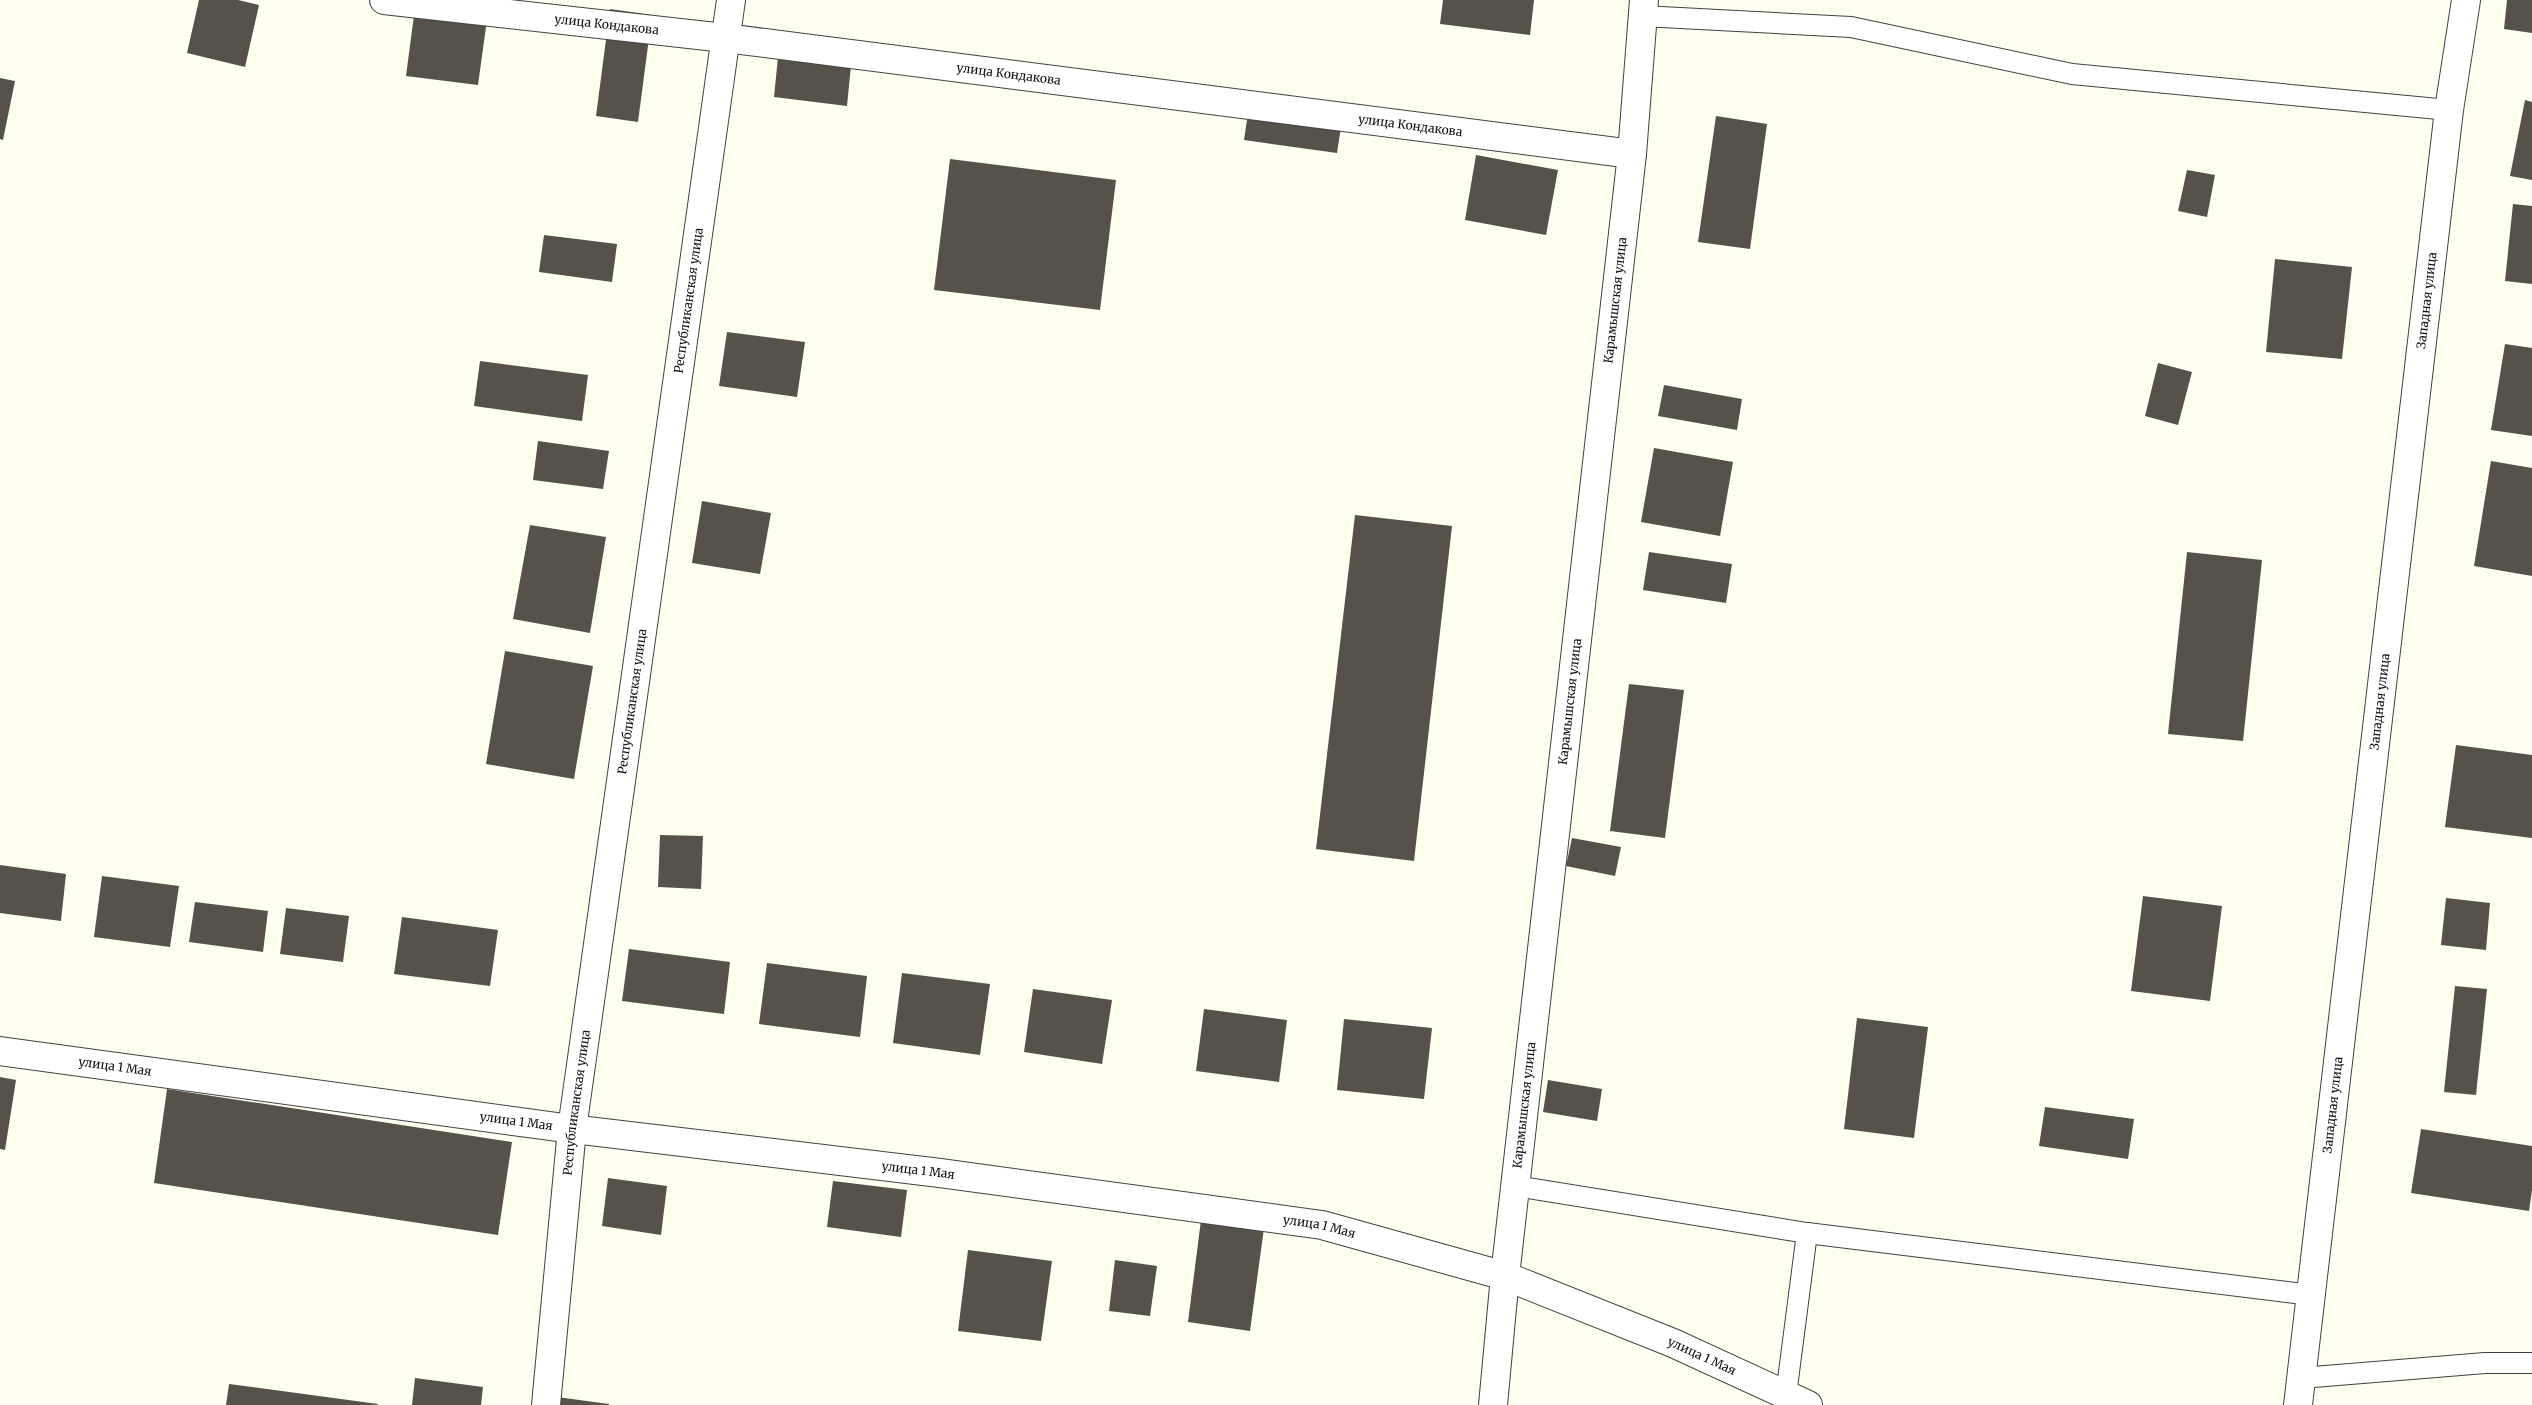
<svg xmlns="http://www.w3.org/2000/svg" width="2532" height="1405" viewBox="0 0 2532 1405" font-family="Merriweather,serif">
  <rect width="100%" height="100%" fill="#fdffef"/>
  <!-- building -->
  <g fill="#56524a">
    <polygon points="199,0 238,0 259,5 245,67 187,53"/>
    <polygon points="416,0 489,5 478,85 406,76"/>
    <polygon points="1443,0 1534,0 1530,35 1440,24"/>
    <polygon points="2507,0 2532,0 2532,33 2504,29"/>
    <polygon points="610,9 652,15 638,122 596,116"/>
    <polygon points="780,37 853,45 847,106 774,97"/>
    <polygon points="0,78 15,81 3,140 0,139"/>
    <polygon points="1251,93 1344,107 1337,153 1244,140"/>
    <polygon points="2525,100 2532,102 2532,180 2510,176"/>
    <polygon points="1716,116 1767,124 1750,249 1698,242"/>
    <polygon points="1476,155 1558,170 1546,235 1465,220"/>
    <polygon points="950,159 1116,180 1100,310 934,290"/>
    <polygon points="2187,170 2215,175 2207,217 2178,211"/>
    <polygon points="2513,204 2532,206 2532,284 2505,281"/>
    <polygon points="544,235 617,244 612,282 539,272"/>
    <polygon points="2275,259 2352,267 2342,359 2266,352"/>
    <polygon points="727,332 805,342 797,397 719,386"/>
    <polygon points="2505,344 2532,348 2532,436 2491,430"/>
    <polygon points="480,361 588,375 582,421 474,406"/>
    <polygon points="2158,363 2192,372 2178,425 2145,416"/>
    <polygon points="1664,385 1742,399 1737,430 1658,416"/>
    <polygon points="538,441 609,451 603,489 533,480"/>
    <polygon points="1654,448 1733,462 1720,536 1641,522"/>
    <polygon points="2491,461 2532,468 2532,576 2474,566"/>
    <polygon points="702,501 771,513 760,574 692,563"/>
    <polygon points="1355,515 1452,526 1414,861 1316,849"/>
    <polygon points="530,525 606,537 590,633 513,619"/>
    <polygon points="1649,552 1732,564 1726,603 1643,590"/>
    <polygon points="2187,552 2262,560 2243,741 2168,734"/>
    <polygon points="505,651 593,666 574,779 486,764"/>
    <polygon points="1629,684 1684,690 1665,838 1610,831"/>
    <polygon points="2456,745 2532,755 2532,838 2445,827"/>
    <polygon points="660,835 703,836 701,889 658,887"/>
    <polygon points="1572,838 1621,847 1615,876 1566,866"/>
    <polygon points="0,865 66,874 61,921 0,913"/>
    <polygon points="102,876 179,886 170,947 94,937"/>
    <polygon points="2143,896 2222,906 2210,1001 2131,991"/>
    <polygon points="2446,898 2490,903 2486,950 2441,945"/>
    <polygon points="195,902 268,911 263,952 189,942"/>
    <polygon points="286,908 349,916 343,962 280,954"/>
    <polygon points="402,917 498,930 490,986 394,974"/>
    <polygon points="629,949 730,962 724,1014 622,1001"/>
    <polygon points="767,963 867,976 860,1037 759,1024"/>
    <polygon points="902,973 990,984 980,1055 893,1043"/>
    <polygon points="2455,986 2487,989 2476,1095 2444,1092"/>
    <polygon points="1033,989 1112,1000 1102,1064 1024,1052"/>
    <polygon points="1204,1009 1287,1020 1279,1082 1196,1071"/>
    <polygon points="1857,1018 1928,1027 1914,1138 1844,1129"/>
    <polygon points="1344,1019 1432,1028 1424,1099 1337,1090"/>
    <polygon points="0,1077 16,1080 5,1150 0,1149"/>
    <polygon points="1548,1080 1602,1089 1597,1121 1543,1112"/>
    <polygon points="167,1089 512,1142 498,1235 154,1183"/>
    <polygon points="2045,1107 2134,1119 2128,1159 2039,1146"/>
    <polygon points="2421,1129 2532,1146 2532,1190 2529,1211 2411,1193"/>
    <polygon points="608,1178 667,1186 661,1235 602,1226"/>
    <polygon points="833,1181 907,1190 901,1237 827,1227"/>
    <polygon points="1201,1220 1264,1228 1250,1331 1188,1322"/>
    <polygon points="968,1250 1052,1261 1041,1341 958,1331"/>
    <polygon points="1115,1260 1157,1266 1150,1316 1109,1311"/>
    <polygon points="415,1378 483,1387 481,1405 412,1405"/>
    <polygon points="229,1384 378,1404 378,1405 226,1405"/>
    <polygon points="557,1397 609,1404 609,1405 556,1405"/>
  </g>
  <g fill="none" stroke-linecap="round" stroke-linejoin="round">
    <defs>
      <g id="service">
        <polyline points="1642,16 1851,27 2072,74 2449,110"/>
        <polyline points="1515,1186 1807,1233 2311,1295"/>
        <polyline points="2301,1378 2485,1363 2532,1363"/>
        <polyline points="1786,1395 1807,1233"/>
      </g>
      <g id="minor">
        <path id="s1" d="M384,0L725,38L1632,154"/>
        <path id="s2" d="M1505,1276L1632,154L1644,0"/>
        <path id="s3" d="M546,1405L572,1129L731,0"/>
        <path id="s4" d="M2298,1405L2449,110L2466,0"/>
      </g>
      <g id="tertiary">
        <path id="s5" d="M0,1051L572,1129L940,1173L1322,1225L1505,1276L1673,1343L1808,1405"/>
        <polyline points="1493,1405 1505,1276"/>
      </g>
    </defs>
    <!-- service casing -->
    <use href="#service" stroke="#414141" stroke-width="22"/>
    <!-- minor casing -->
    <use href="#minor" stroke="#414141" stroke-width="30"/>
    <!-- tertiary casing -->
    <use href="#tertiary" stroke="#414141" stroke-width="30"/>
    <!-- service -->
    <use href="#service" stroke="#fff" stroke-width="20"/>
    <!-- minor -->
    <use href="#minor" stroke="#fff" stroke-width="28"/>
    <!-- tertiary -->
    <use href="#tertiary" stroke="#fff" stroke-width="28"/>
  </g>
  <g text-anchor="middle" stroke-width="5" stroke-linejoin="round" paint-order="stroke">
    <!-- street labels -->
    <g font-size="12" fill="#0e0e0e" stroke="#fff">
      <text dy="4" stroke="none"><textPath href="#s1" startOffset="224">улица Кондакова</textPath></text>
      <text dy="4" stroke="none"><textPath href="#s1" startOffset="629">улица Кондакова</textPath></text>
      <text dy="4" stroke="none"><textPath href="#s1" startOffset="1034">улица Кондакова</textPath></text>
      <text dy="4" stroke="none"><textPath href="#s2" startOffset="982">Карамышская улица</textPath></text>
      <text dy="4" stroke="none"><textPath href="#s4" startOffset="1112">Западная улица</textPath></text>
      <text dy="4" stroke="none"><textPath href="#s3" startOffset="1114">Республиканская улица</textPath></text>
      <text dy="4" stroke="none"><textPath href="#s3" startOffset="709">Республиканская улица</textPath></text>
      <text dy="4" stroke="none"><textPath href="#s4" startOffset="708">Западная улица</textPath></text>
      <text dy="4" stroke="none"><textPath href="#s2" startOffset="578">Карамышская улица</textPath></text>
      <text dy="4" stroke="none"><textPath href="#s5" startOffset="116">улица 1 Мая</textPath></text>
      <text dy="4" stroke="none"><textPath href="#s3" startOffset="304">Республиканская улица</textPath></text>
      <text dy="4" stroke="none"><textPath href="#s2" startOffset="172">Карамышская улица</textPath></text>
      <text dy="4" stroke="none"><textPath href="#s4" startOffset="302">Западная улица</textPath></text>
      <text dy="4" stroke="none"><textPath href="#s5" startOffset="521">улица 1 Мая</textPath></text>
      <text dy="4" stroke="none"><textPath href="#s5" startOffset="926">улица 1 Мая</textPath></text>
      <text dy="4" stroke="none"><textPath href="#s5" startOffset="1331">улица 1 Мая</textPath></text>
      <text dy="4" stroke="none"><textPath href="#s5" startOffset="1736">улица 1 Мая</textPath></text>
    </g>
  </g>
</svg>
